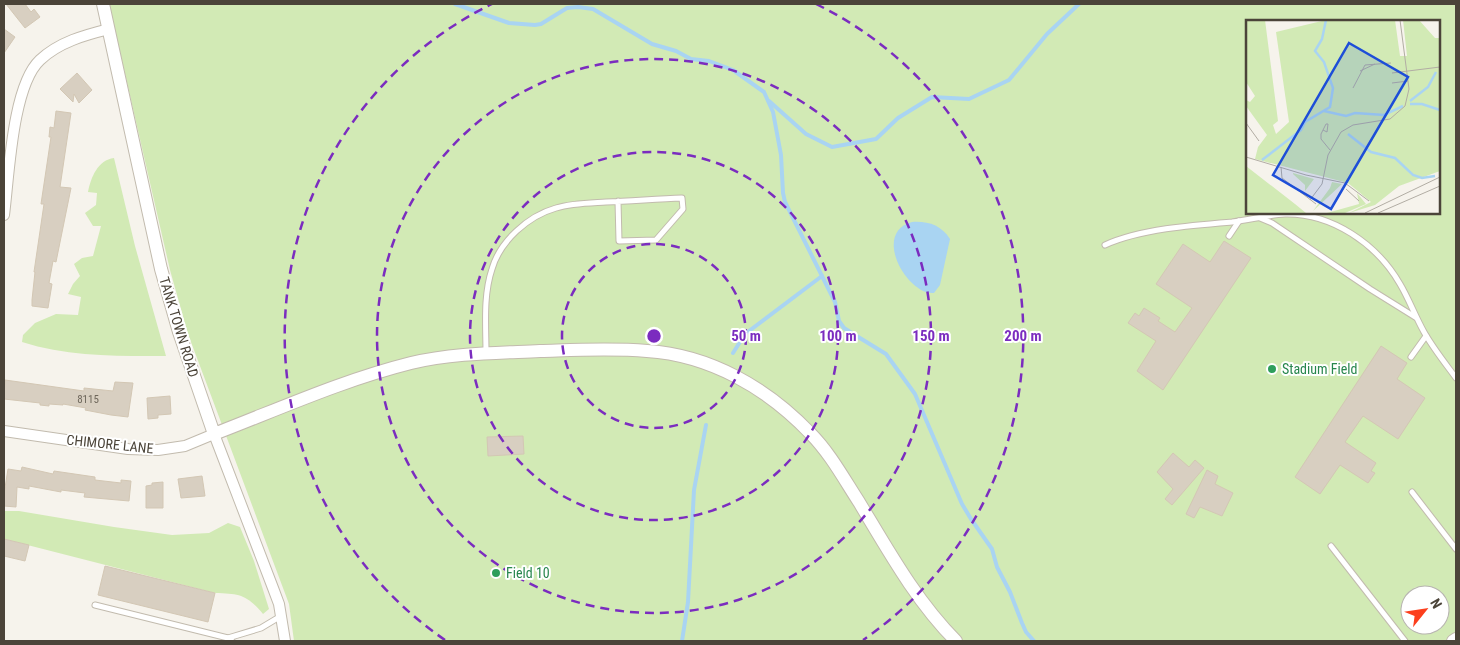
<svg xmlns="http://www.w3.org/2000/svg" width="1460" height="645" viewBox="0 0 1460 645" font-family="'Roboto Condensed',sans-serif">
  <rect width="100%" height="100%" fill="#f6f3ec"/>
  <!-- green -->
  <g fill="#d2eab5" fill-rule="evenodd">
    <path d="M109,4H1456V641H294L289,604L188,334L170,270ZM1248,21H1439V212H1248ZM1410,595H1440V625H1410Z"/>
    <path d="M114,158L135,246L166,356C117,356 69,357 22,342L23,335L35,323L56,314L78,315L81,297L68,294L73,284L80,276L74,264L82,258L93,256L101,226H93L85,213L96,205L97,193L88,192C91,177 98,160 114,158Z"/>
    <path d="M4,511H19L114,527L172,535L209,533L228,523L240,527L254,561L269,609L263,614C246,594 240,594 215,593L4,539Z"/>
  </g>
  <!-- water -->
  <path fill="#a9d4f2" d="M912,222C928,221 941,225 950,239L940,285L934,293C908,296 871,233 912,222Z"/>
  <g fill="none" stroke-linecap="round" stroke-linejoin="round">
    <!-- stream -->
    <g stroke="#a9d4f2" stroke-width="4">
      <polyline points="455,4 509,23 535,25 541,24 567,8 578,7 593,9 652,44 676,51 691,59 709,61 733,70 764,92 773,112 781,155 783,193 785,202 835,302 839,321 844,328 855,335 886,354 915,394 962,504 971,519 992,549 997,567 1010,592 1022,623 1026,632 1034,641"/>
      <polyline points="769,101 806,134 832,147 876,139 898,118 932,97 969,99 1009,80 1047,34 1079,4"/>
      <polyline points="733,353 745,334 822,276"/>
      <polyline points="682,641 688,602 694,490 706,425"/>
    </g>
  </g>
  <!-- building -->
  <g fill="#d8cfc1" stroke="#d3c7b4">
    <polygon points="6,4 25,4 31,12 34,9 40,17 25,28"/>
    <polygon points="4,29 15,37 4,53"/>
    <polygon points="77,73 92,90 79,103 74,94 73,102 60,89"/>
    <polygon points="56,111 71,113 60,187 71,188 56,262 53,261 49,283 52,284 48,308 32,306 32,300 35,272 34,272 44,204 41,204 51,137 49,137 50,127 54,128"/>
    <polygon points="1224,241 1251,258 1163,390 1137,371 1156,341 1128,323 1135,313 1139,316 1144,308 1160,318 1158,321 1175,332 1192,308 1156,284 1183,244 1210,262"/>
    <polygon points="1381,346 1407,363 1397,379 1425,398 1398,439 1363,416 1345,442 1376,463 1371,471 1375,473 1368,483 1340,465 1320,494 1295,477"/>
    <polygon points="5,380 84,391 84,388 113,391 115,382 133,383 128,417 111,415 85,410 86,408 63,404 63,405 49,404 49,406 40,405 40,403 4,399"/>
    <polygon points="170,396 171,414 158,415 158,418 148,419 147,398"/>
    <polygon points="523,436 524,454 488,456 487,437"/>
    <polygon points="1173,453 1189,467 1195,460 1204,468 1172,505 1165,499 1173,489 1157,472"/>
    <polygon points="22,467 53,474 54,471 95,477 95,480 121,483 121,480 131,481 129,501 84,497 85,493 61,490 61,492 29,486 29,489 17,487 16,507 4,506 4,494 8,469 21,471"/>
    <polygon points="1207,470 1218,476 1215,484 1233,493 1222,516 1200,507 1194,518 1186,514"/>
    <polygon points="202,476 205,496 181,498 178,479"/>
    <polygon points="163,482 163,508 146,508 146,486 152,485 152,483"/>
    <polygon points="4,539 29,545 25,561 4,556"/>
    <polygon points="105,566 215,593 208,622 98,595"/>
  </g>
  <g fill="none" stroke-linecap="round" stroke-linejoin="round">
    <defs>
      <g id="service">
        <polyline points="1260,218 1272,223 1370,289 1415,317"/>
        <polyline points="1229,236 1239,221"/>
        <path d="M1105,245C1140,229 1194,225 1232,222C1250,220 1267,215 1285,214C1332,213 1377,244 1400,284C1409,299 1415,316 1424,332C1433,348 1445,363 1456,378"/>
        <path d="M486,353C486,326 483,296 492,269C500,241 528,216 556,208C572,203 589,203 606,202C631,201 657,199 682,198L683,209L656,240L619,241L618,201"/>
        <polyline points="1411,357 1426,336"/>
        <polyline points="1412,492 1456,549"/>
        <polyline points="1331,546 1405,641"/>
        <polyline points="95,605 228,638"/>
        <polyline points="232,641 228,638 261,628 281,616"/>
      </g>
      <g id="minor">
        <path d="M4,215C9,177 12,86 40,60C59,42 85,35 109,29"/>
        <polyline points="4,431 128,449 158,450 185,446 214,434 273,588 279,604 285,641"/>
      </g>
      <g id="tertiary">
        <path d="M103,4L161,269L179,332L214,434C279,409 343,380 411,363C452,353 497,353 540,351C575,350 611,348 647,351C710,355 767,388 810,433C830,453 844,479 859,502C888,550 916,601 956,641"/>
        <polyline points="1453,641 1456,639"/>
      </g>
    </defs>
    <!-- service casing -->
    <use href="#service" stroke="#c2bbae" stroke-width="7"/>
    <!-- minor casing -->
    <use href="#minor" stroke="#c2bbae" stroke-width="12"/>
    <!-- tertiary casing -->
    <use href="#tertiary" stroke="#c2bbae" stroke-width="14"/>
    <!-- service -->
    <use href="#service" stroke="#fff" stroke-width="5"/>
    <!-- minor -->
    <use href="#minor" stroke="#fff" stroke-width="10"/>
    <!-- tertiary -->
    <use href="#tertiary" stroke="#fff" stroke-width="12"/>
  </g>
  <!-- distance rings -->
  <g fill="none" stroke="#7b2cbf" stroke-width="2.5" stroke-dasharray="9 6">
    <circle cx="654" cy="336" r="92"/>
    <circle cx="654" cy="336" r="184"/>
    <circle cx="654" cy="336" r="277"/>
    <path d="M445 640A369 369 0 0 1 492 4M816 4A369 369 0 0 1 863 640"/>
  </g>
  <!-- markers -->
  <g fill="#2e9e5b" stroke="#fff" stroke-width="2">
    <circle cx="1272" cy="369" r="5"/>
    <circle cx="496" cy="573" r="5"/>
  </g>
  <g text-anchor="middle" stroke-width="4" stroke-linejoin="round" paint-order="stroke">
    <!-- number labels -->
    <g font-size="11" fill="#6e675b">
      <text x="88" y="403">8115</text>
    </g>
    <!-- street labels -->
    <g font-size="14" fill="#4b4439" stroke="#fff">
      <text transform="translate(179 327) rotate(73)" y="5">TANK TOWN ROAD</text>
      <text transform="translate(110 444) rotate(6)" y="5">CHIMORE LANE</text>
    </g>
    <!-- leisure labels -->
    <g font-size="14" fill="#27864d" stroke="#fff" text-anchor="start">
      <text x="1282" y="374">Stadium Field</text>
      <text x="506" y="578">Field 10</text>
    </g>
  </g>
  <!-- overview -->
  <g transform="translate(1246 20)">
    <rect width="194" height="194" fill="#f6f3ec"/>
    <path d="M0,0H19L32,101L27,105L30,114L43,102L30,12L80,0H149L154,36H161L157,0H173L189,18H194V151L153,166L129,185L103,193L125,182L102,163L9,139L12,127L21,115L0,86V80L4,82L9,76L0,62ZM0,146L49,184L60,193H0ZM47,154V153L68,159L59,171V165ZM86,162L96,164L67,191L84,168ZM111,173L120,184L99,193H81L113,184Z" fill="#d2eab5"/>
    <path fill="none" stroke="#a9d4f2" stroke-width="2.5" d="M164,81L182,67L190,52M164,84H176L194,90M78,91L100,96L109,93L138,95L157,86M102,114L125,132L149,138L167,155L176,158L189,156M16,140L55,110L59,102L84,87L87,68L78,42L69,31L76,19L80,0"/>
    <path fill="none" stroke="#b2ada4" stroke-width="1" d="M114,51L129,44M146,53L194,47M146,63L162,61M107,68L119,45L145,43M0,103L13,121M77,110L81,112L82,104H80L75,114V119L84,130M0,137L60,155L99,163L123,181M35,147L36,158L70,184M100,169L113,181M64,180L76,164L82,135L95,112L107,105L144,99L159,86L163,69L154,0M119,193L194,157M132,193L194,166"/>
    <path fill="#1d4ed8" fill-opacity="0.15" stroke="#1d4ed8" stroke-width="2.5" d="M103,23L162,57L85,189L27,155Z"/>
    <rect width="194" height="194" fill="none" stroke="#4b4439" stroke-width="2.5"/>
  </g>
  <circle cx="654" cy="336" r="8" fill="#7b2cbf" stroke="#fff" stroke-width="2.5"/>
  <g font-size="15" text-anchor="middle" font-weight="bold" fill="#7b2cbf" stroke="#fff" stroke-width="4" stroke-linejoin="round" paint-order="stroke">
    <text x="746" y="341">50 m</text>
    <text x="838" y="341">100 m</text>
    <text x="931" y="341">150 m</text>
    <text x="1023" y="341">200 m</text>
  </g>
  <!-- border -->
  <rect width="1460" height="645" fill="none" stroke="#4b4439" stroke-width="10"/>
  <!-- north arrow -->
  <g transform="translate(1425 610) rotate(60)"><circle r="24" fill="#ffffff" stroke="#b7b4b0"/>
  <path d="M0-4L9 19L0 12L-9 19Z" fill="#fc3f1d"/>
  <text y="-8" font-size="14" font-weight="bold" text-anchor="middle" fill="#4b4439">N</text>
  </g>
</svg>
